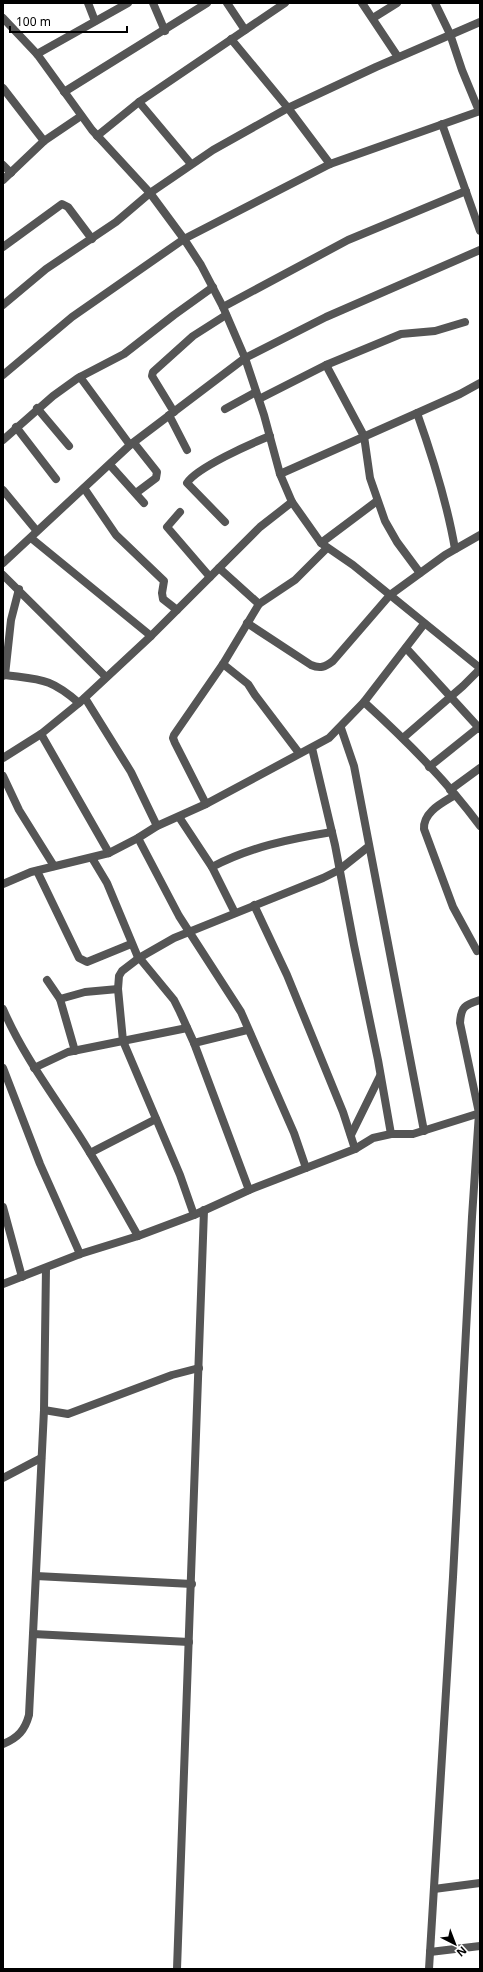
<svg xmlns="http://www.w3.org/2000/svg" width="483" height="1972" viewBox="0 0 483 1972" font-family="'Noto Sans',sans-serif">
  <rect width="100%" height="100%" fill="#fff"/>
  <g fill="none" stroke-linecap="round" stroke-linejoin="round">
    <!-- street -->
    <g stroke="#555" stroke-width="8">
      <polyline points="88,3 95,21"/>
      <polyline points="153,3 165,31"/>
      <polyline points="227,3 245,30"/>
      <polyline points="362,3 398,57"/>
      <polyline points="435,3 450,34 462,70 479,111"/>
      <polyline points="3,18 37,54 92,130 150,193 184,239 201,265 223,307 245,358 264,415 280,474 292,502 321,543 353,565 480,668"/>
      <polyline points="373,18 397,3"/>
      <polyline points="231,39 288,108 330,164"/>
      <polyline points="37,54 128,3"/>
      <polyline points="3,88 44,141"/>
      <polyline points="64,92 207,3"/>
      <polyline points="139,102 191,164"/>
      <polyline points="442,124 480,231"/>
      <polyline points="97,136 139,102 285,3"/>
      <polyline points="3,165 11,173"/>
      <polyline points="3,180 44,141 81,116"/>
      <polyline points="3,247 62,204 68,207 92,239"/>
      <polyline points="3,305 46,269 116,222 150,193 213,150 288,108 376,67 480,22"/>
      <polyline points="223,307 348,240 466,191"/>
      <polyline points="326,365 364,436 370,478 385,521 397,542 420,573"/>
      <polyline points="3,375 72,317 184,239 330,164 480,111"/>
      <polyline points="80,377 130,445"/>
      <polyline points="259,399 326,365 401,334 435,331 465,322"/>
      <polyline points="37,408 69,446"/>
      <polyline points="225,409 256,392"/>
      <polyline points="174,412 152,376 153,372 193,336 226,315"/>
      <path d="M417,413C433,458 447,502 455,549"/>
      <polyline points="169,415 187,450"/>
      <polyline points="16,427 56,479"/>
      <polyline points="3,440 53,396 78,378 124,354 174,315 213,287"/>
      <polyline points="134,443 157,472 156,478 136,493"/>
      <polyline points="110,465 144,503"/>
      <polyline points="280,474 460,394 480,383"/>
      <polyline points="84,488 116,535 164,581 162,593 163,599 177,610"/>
      <polyline points="3,490 36,530"/>
      <polyline points="180,512 167,527 210,577"/>
      <path d="M225,522L187,483C196,468 252,443 270,436"/>
      <polyline points="31,538 151,636"/>
      <polyline points="321,543 377,501"/>
      <polyline points="3,563 130,445 245,358 326,317 480,250"/>
      <polyline points="219,568 259,604"/>
      <polyline points="3,575 106,677"/>
      <path d="M247,623L311,665C320,669 325,667 333,661L390,595L445,555L480,535"/>
      <polyline points="406,648 480,729"/>
      <polyline points="223,664 248,684 255,695 299,753"/>
      <path d="M5,675C42,680 50,678 79,703"/>
      <polyline points="3,676 5,675 11,620 19,589"/>
      <polyline points="85,698 131,772 157,826"/>
      <path d="M364,702C406,740 447,781 480,826"/>
      <polyline points="341,728 354,766 424,1131"/>
      <polyline points="41,734 109,853"/>
      <polyline points="403,738 463,686 480,669"/>
      <polyline points="312,748 335,845 354,945 378,1060 391,1134"/>
      <polyline points="3,758 41,734 79,703 151,636 260,527 292,502"/>
      <polyline points="429,767 479,727"/>
      <polyline points="3,776 19,810 54,866"/>
      <polyline points="450,790 480,768"/>
      <path d="M455,795C442,803 423,812 424,829L453,907L477,951"/>
      <polyline points="206,804 175,743 173,738 174,735 223,664 259,604 295,580 327,548"/>
      <polyline points="179,817 212,867"/>
      <polyline points="138,838 179,916 241,1012 294,1133 306,1168"/>
      <polyline points="92,858 107,883 137,955 174,1000 180,1012 194,1043 249,1190"/>
      <polyline points="37,871 79,958 87,962 131,944"/>
      <polyline points="3,884 31,872 109,853 138,838 157,826 206,804 329,738 364,702 424,624"/>
      <polyline points="254,905 287,975 343,1112 355,1149"/>
      <path d="M235,913L212,867C250,847 289,839 332,832"/>
      <polyline points="47,980 60,999 75,1051"/>
      <polyline points="60,999 85,992 118,989"/>
      <path d="M3,1009C21,1051 48,1088 73,1126C97,1162 117,1199 138,1236"/>
      <polyline points="194,1043 247,1030"/>
      <polyline points="3,1068 40,1164 80,1254"/>
      <polyline points="34,1068 68,1052 187,1028"/>
      <polyline points="351,1135 380,1076"/>
      <polyline points="90,1153 156,1119"/>
      <polyline points="3,1207 22,1277"/>
      <polyline points="194,1215 180,1175 123,1041 118,989 119,976 122,971 139,958 174,938 323,878 339,870 368,847"/>
      <polyline points="3,1284 80,1254 138,1236 194,1215 249,1190 355,1149 373,1138 391,1134 413,1134 480,1113"/>
      <polyline points="44,1410 68,1414 172,1375 199,1368"/>
      <polyline points="3,1478 41,1458"/>
      <polyline points="36,1576 192,1584"/>
      <polyline points="33,1634 189,1642"/>
      <path d="M3,1744C18,1738 25,1730 29,1715L44,1410L46,1268"/>
      <polyline points="434,1889 480,1883"/>
      <polyline points="430,1952 480,1946"/>
      <polyline points="177,1969 204,1210"/>
      <path d="M429,1969L453,1577L472,1217L479,1113L460,1023C461,1006 465,1005 480,1000"/>
    </g>
  </g>
  <!-- border -->
  <rect width="483" height="1972" fill="none" stroke="#000000" stroke-width="8"/>
  <!-- north arrow -->
  <g transform="translate(455 1944) rotate(138)" stroke="#ffffff" stroke-width="3" paint-order="stroke">
  <path d="M0-3L7 15L0 10L-7 15Z" fill="#000000"/>
  <text y="-6" font-size="11" font-weight="bold" text-anchor="middle" fill="#000000">N</text>
  </g>
  <!-- scale -->
  <path d="M10 26v6h117v-6" fill="none" stroke="#000000" stroke-width="2"/>
  <text x="16" y="26" font-size="12" fill="#000000" stroke="#ffffff" stroke-width="3" paint-order="stroke">100 m</text>
</svg>
